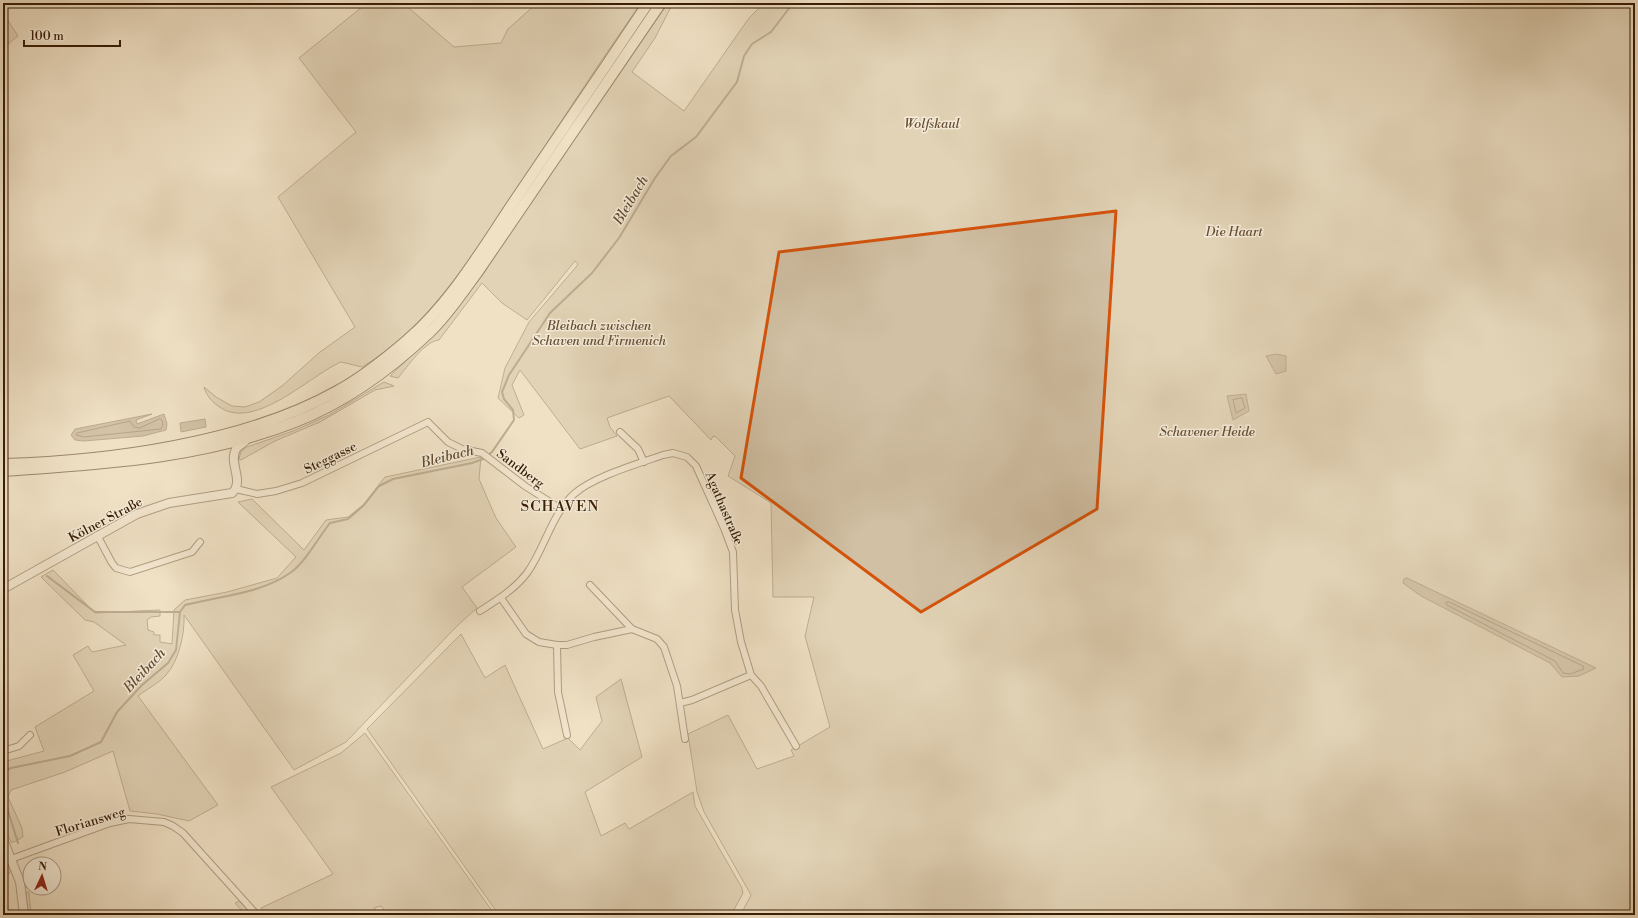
<svg xmlns="http://www.w3.org/2000/svg" width="1638" height="918" viewBox="0 0 1638 918" font-family="'Libre Bodoni',serif">
  <rect width="100%" height="100%" fill="#f0e1c5"/>
  <filter id="stains"><feTurbulence type="fractalNoise" baseFrequency=".005" numOctaves="4"/><feColorMatrix values="0 0 0 0 .2 0 0 0 0 .09 0 0 0 0 .02 0 0 0 .5 -.17"/></filter>
  <radialGradient id="worn" r=".72"><stop offset=".6" stop-color="#630" stop-opacity="0"/><stop offset="1" stop-color="#630" stop-opacity=".3"/></radialGradient>
  <!-- green -->
  <g fill="#d1c0a4" stroke="#846e54">
    <path d="M367,3H403L454,47L501,43L508,29L537,3H641C595,68 553,135 508,201C467,263 427,328 362,367L341,362C311,375 256,430 221,408C213,403 207,397 204,387L216,397L232,406L245,407L259,402L282,386L320,352L355,327L278,197L356,132L299,58Z"/>
    <path d="M665,3H673L655,38L632,72L684,111L749,18L764,3H1635V915H735L737,913L741,914L751,895L704,812L697,792L688,734L728,715L757,769L794,756L791,750L830,727L805,636L814,597H773L771,503L728,476L735,456L716,437L713,436L711,440L669,396L607,418L610,427L617,436L580,449L520,370L512,385L524,415L519,418L498,398L505,368L529,322L576,267L578,264L575,261L527,320L502,303L482,283L439,340C425,341 407,367 398,378L390,376L440,328L479,280Z"/>
    <polygon points="3,13 18,36 3,48"/>
    <polygon points="384,382 394,386 375,390 320,422 275,441 241,460 239,459 241,451 247,447 293,431 329,415"/>
    <path d="M481,457L479,479L496,518L516,547L462,587L477,608L457,626L346,742L294,770L184,615C185,633 179,661 166,675C159,683 147,689 138,696L218,805L189,821L157,814L130,811L113,751L65,772L11,790L8,797L22,828L23,837L12,843L3,826V762L44,751L35,727L94,691L73,655L88,646L92,652L126,645L94,622L85,620L41,577L53,570L95,613L160,610V616L151,617L147,620L148,630L154,632V635H160V642L172,644L174,610L185,600L227,592L277,578L296,557L238,502L252,499L304,550L326,520L348,517L363,505L385,477Z"/>
    <polygon points="461,634 485,678 505,665 543,749 568,738 580,750 602,721 596,697 621,679 642,757 585,792 601,836 625,823 629,829 693,792 695,806 742,888 743,893 731,915 499,915 367,729"/>
    <polygon points="365,733 495,915 388,915 381,906 374,908 379,915 267,915 261,908 333,874 271,787 341,753"/>
    <polygon points="3,864 8,864 12,868 9,874 3,876"/>
    <polygon points="26,892 29,892 31,915 28,915"/>
    <polygon points="240,901 252,915 246,915 235,903"/>
  </g>
  <!-- water -->
  <g fill="#b19e84" stroke="#816a51">
    <polygon points="1277,354 1286,356 1286,371 1276,374 1266,356"/>
    <polygon points="1246,394 1249,411 1233,420 1227,396"/>
    <polygon points="152,414 136,420 137,424 164,414 167,424 166,430 143,436 84,441 75,440 71,435 75,429"/>
    <polygon points="205,419 206,427 181,432 180,423"/>
    <polygon points="1407,578 1596,668 1579,676 1562,677 1550,663 1421,596 1403,583 1404,579"/>
  </g>
  <g fill="none" stroke-linecap="round" stroke-linejoin="round">
    <!-- shore -->
    <g stroke="#745d44" stroke-width="1">
      <polygon points="1242,398 1245,408 1236,413 1233,400"/>
      <polygon points="160,419 162,420 163,424 161,429 84,437 76,435 77,433 130,421 134,427 139,428"/>
      <polygon points="1449,602 1583,666 1584,669 1570,674 1563,673 1555,661 1447,605 1446,603"/>
    </g>
    <!-- stream -->
    <g stroke="#816a51" stroke-width="2">
      <polyline points="47,576 95,612 180,612"/>
      <path d="M3,772L11,768L70,756L101,742L117,712L142,685L168,663L176,650L180,612L185,605C219,596 260,594 290,573C305,563 318,538 330,523L348,519L364,505L379,486L393,479L472,463L483,459L492,452L514,420L513,410L504,399L502,392L509,375L550,313L592,273L619,238L655,178L671,156L696,137L737,82L744,56L752,44L771,32L793,3"/>
      <polyline points="3,795 18,843"/>
    </g>
    <defs>
      <g id="minor">
        <polyline points="620,432 638,449 644,462"/>
        <polyline points="236,489 257,494 276,491 302,483 428,422 448,442 462,449 482,453 525,486 561,509"/>
        <polyline points="97,535 112,563 116,568 130,572 192,552 200,542"/>
        <polyline points="590,585 632,629"/>
        <polyline points="501,598 526,634 539,642 557,645 567,645 594,637 632,629 657,639 664,647 677,686 685,739"/>
        <path d="M480,611C497,600 515,589 527,573C545,548 551,515 574,494C593,477 637,464 663,455L673,453L687,457L696,466L724,528L733,552L735,610L741,642L751,675L761,686L796,746"/>
        <polyline points="557,645 558,692 567,735"/>
        <polyline points="680,703 692,700 751,675"/>
        <polyline points="3,751 19,746 30,735"/>
        <polyline points="3,862 110,823 129,819 164,822 173,826 183,833 257,915"/>
      </g>
      <g id="tertiary">
        <path d="M3,589L137,514L169,503L232,493C245,481 228,463 236,449C239,445 245,442 248,438"/>
        <polyline points="3,839 20,882 24,915"/>
      </g>
      <g id="primary">
        <path d="M3,464C108,461 245,443 337,391C361,378 385,359 406,341C451,303 482,249 515,200C559,135 604,69 648,3"/>
        <path d="M3,471C102,464 201,459 295,422C344,403 391,369 430,332C448,315 462,293 477,273L661,3"/>
      </g>
    </defs>
    <!-- minor casing -->
    <use href="#minor" stroke="#664d35" stroke-width="8"/>
    <!-- tertiary casing -->
    <use href="#tertiary" stroke="#664d35" stroke-width="10"/>
    <!-- primary casing -->
    <use href="#primary" stroke="#381c05" stroke-width="12"/>
    <!-- minor -->
    <use href="#minor" stroke="#f5ecd9" stroke-width="6"/>
    <!-- tertiary -->
    <use href="#tertiary" stroke="#f5ecd9" stroke-width="8"/>
    <!-- primary -->
    <use href="#primary" stroke="#f0e1c5" stroke-width="10"/>
  </g>
  <!-- marked area -->
  <path d="M0 0H1638V918H0ZM1116,211L1097,509L921,612L741,478L779,252Z" fill="#f0e1c5" fill-opacity=".55" fill-rule="evenodd"/>
  <path fill="none" stroke="#d6530b" stroke-width="3" stroke-linejoin="round" d="M1116,211L1097,509L921,612L741,478L779,252Z"/>
  <g text-anchor="middle" stroke-width="3" stroke-linejoin="round" paint-order="stroke">
    <!-- park labels -->
    <g font-size="13" font-style="italic" fill="#664d35" stroke="#f5ecd9">
      <text x="932" y="128">Wolfskaul</text>
      <text x="1234" y="236">Die Haart</text>
      <text x="599" y="330">Bleibach zwischen<tspan x="599" dy="15">Schaven und Firmenich</tspan></text>
      <text x="1207" y="436">Schavener Heide</text>
    </g>
    <!-- street labels -->
    <g font-size="13" fill="#381c05" stroke="#f5ecd9">
      <text transform="translate(330 457) rotate(-26)" y="5">Steggasse</text>
      <text transform="translate(521 468) rotate(37)" y="5">Sandberg</text>
      <text transform="translate(725 508) rotate(67)" y="5">Agathastraße</text>
      <text transform="translate(105 519) rotate(-28)" y="5">Kölner Straße</text>
      <text transform="translate(90 821) rotate(-17)" y="5">Floriansweg</text>
    </g>
    <!-- water labels -->
    <g font-size="14" font-style="italic" fill="#624a31" stroke="#f5ecd9">
      <text transform="translate(630 200) rotate(-59)" y="5">Bleibach</text>
      <text transform="translate(447 456) rotate(-14)" y="5">Bleibach</text>
      <text transform="translate(144 670) rotate(-47)" y="5">Bleibach</text>
    </g>
    <!-- quarter labels -->
    <g font-size="15" letter-spacing="1" fill="#381c05" stroke="#f5ecd9">
      <text x="560" y="511">SCHAVEN</text>
    </g>
  </g>
  <!-- margin -->
  <rect width="1638" height="918" fill="none" stroke="#f0e1c5" stroke-width="16"/>
  <rect x="4" y="4" width="1630" height="910" fill="none" stroke="#381c05" stroke-width="2"/>
  <rect x="8" y="8" width="1622" height="902" fill="none" stroke="#381c05"/>
  <!-- north arrow -->
  <g transform="translate(42 876) rotate(4)"><circle r="19" fill="#f5ecd9" stroke="#a99984"/>
  <path d="M0-3L7 15L0 10L-7 15Z" fill="#8f2418"/>
  <text y="-6" font-size="11" font-weight="bold" text-anchor="middle" fill="#381c05">N</text>
  </g>
  <!-- scale -->
  <path d="M24 40v6h96v-6" fill="none" stroke="#381c05" stroke-width="2"/>
  <text x="30" y="40" font-size="12" fill="#381c05" stroke="#f5ecd9" stroke-width="3" paint-order="stroke">100 m</text>
  <rect width="100%" height="100%" filter="url(#stains)"/>
  <rect width="100%" height="100%" fill="url(#worn)"/>
</svg>
